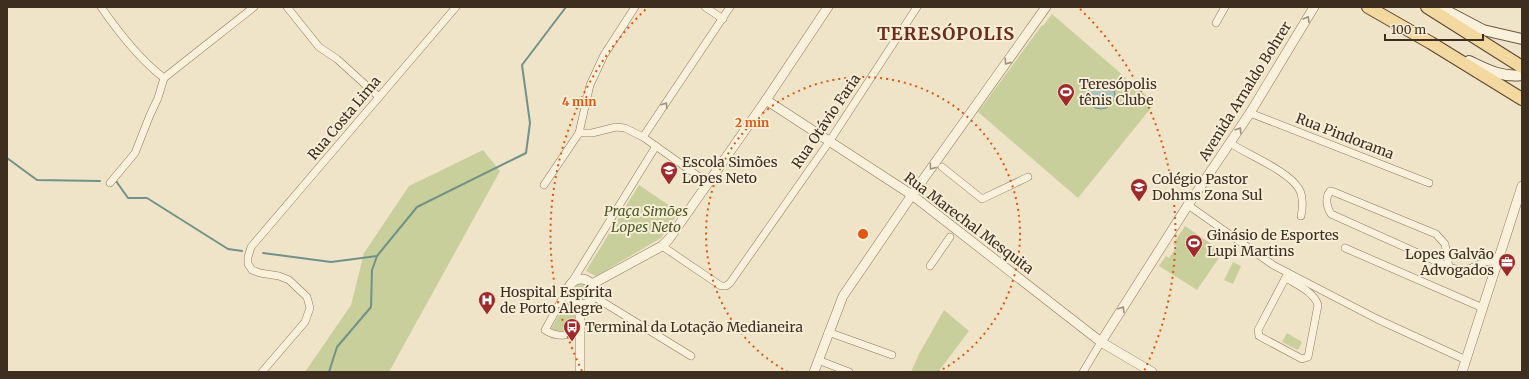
<svg xmlns="http://www.w3.org/2000/svg" width="1529" height="379" viewBox="0 0 1529 379" font-family="Merriweather,serif">
  <rect width="100%" height="100%" fill="#f0e4c8"/>
  <!-- green -->
  <g fill="#c9cf9b">
    <polygon points="1052,14 1155,103 1078,198 978,112 1042,25 1043,26"/>
    <polygon points="483,150 500,171 389,372 305,372 351,305 364,253 409,186"/>
    <polygon points="639,185 679,212 661,238 596,276 586,271"/>
    <polygon points="1185,226 1223,252 1197,290 1159,266 1166,256 1169,258 1177,247 1173,244"/>
    <polygon points="1233,262 1241,266 1233,284 1224,280"/>
    <circle cx="581" cy="292" r="10"/>
    <polygon points="566,303 575,310 576,328 564,333 550,330"/>
    <polygon points="944,310 969,331 938,372 911,372 919,354"/>
    <polygon points="1287,333 1302,342 1298,350 1282,342"/>
  </g>
  <!-- water -->
  <circle fill="#a9c4bc" stroke="#6f938a" cx="1101" cy="95" r="14"/>
  <g fill="none" stroke-linecap="round" stroke-linejoin="round">
    <!-- stream -->
    <g stroke="#6f938a" stroke-width="2">
      <polyline points="7,158 37,180 100,181"/>
      <polyline points="116,181 128,198 147,198 228,249 242,251"/>
      <polyline points="263,253 331,262 377,256"/>
      <polyline points="329,372 337,347 371,307 372,270 377,256 417,207 526,153 530,123 522,65 566,7"/>
    </g>
    <defs>
      <g id="minor">
        <path d="M101,7C119,33 139,59 164,78"/>
        <polyline points="287,7 319,47 337,59 379,97"/>
        <polyline points="705,7 723,19"/>
        <polyline points="1216,23 1225,7"/>
        <polyline points="1250,113 1429,183"/>
        <polyline points="579,133 592,133 616,127 625,128 643,137 708,183"/>
        <polyline points="643,137 730,7"/>
        <path d="M1230,143C1248,155 1289,171 1299,189C1303,195 1303,208 1301,216"/>
        <polyline points="942,167 982,199 1028,177"/>
        <polyline points="110,183 135,153 150,115 158,98 164,78 254,7"/>
        <polyline points="544,185 579,133 590,85 604,55 635,7"/>
        <polyline points="1188,205 1273,265 1377,319 1466,360"/>
        <polyline points="662,246 721,286 726,286 730,283 829,142 917,7"/>
        <polyline points="1345,248 1483,308"/>
        <polyline points="930,266 950,237"/>
        <path d="M1449,267L1445,244L1436,234L1334,192L1330,191C1325,198 1327,207 1331,214L1449,267C1453,268 1458,270 1462,270C1474,271 1480,258 1498,262"/>
        <path d="M1286,278C1297,285 1314,292 1318,305L1308,357L1302,359L1259,336L1258,330L1288,273"/>
        <polyline points="593,296 691,356"/>
        <path d="M581,330C567,336 558,338 545,330L570,285L656,146"/>
        <polyline points="828,332 892,355"/>
        <polyline points="818,360 849,372"/>
        <polyline points="262,372 305,322 310,308 307,297 289,280 279,276 260,273 252,270 248,264 248,257 251,247 456,7"/>
        <polyline points="1083,372 1101,342"/>
      </g>
      <g id="tertiary">
        <polyline points="766,100 912,195 1101,342 1152,372"/>
        <circle cx="581" cy="292" r="13"/>
        <polyline points="592,284 662,246 669,239 766,100 828,7"/>
        <polyline points="1101,342 1188,205 1250,113 1314,7"/>
        <polyline points="580,372 580,304"/>
        <polyline points="814,372 843,296 912,195 1046,7"/>
        <polyline points="1462,372 1522,186"/>
      </g>
      <g id="secondary">
        <polyline points="1436,7 1445,10 1483,30 1522,39"/>
        <path d="M1469,61C1486,69 1502,78 1522,75"/>
      </g>
      <g id="primary">
        <polyline points="1368,7 1431,43 1522,99"/>
        <polyline points="1427,7 1522,67"/>
      </g>
    </defs>
    <!-- minor casing -->
    <use href="#minor" stroke="#8d765c" stroke-width="8"/>
    <!-- tertiary casing -->
    <use href="#tertiary" stroke="#8d765c" stroke-width="10"/>
    <!-- secondary casing -->
    <use href="#secondary" stroke="#6f573f" stroke-width="12"/>
    <!-- primary casing -->
    <use href="#primary" stroke="#5b4430" stroke-width="14"/>
    <!-- minor -->
    <use href="#minor" stroke="#faf1dc" stroke-width="7"/>
    <!-- tertiary -->
    <use href="#tertiary" stroke="#faf1dc" stroke-width="9"/>
    <!-- secondary -->
    <use href="#secondary" stroke="#faf1dc" stroke-width="10"/>
    <!-- primary -->
    <use href="#primary" stroke="#f3d9a0" stroke-width="12"/>
  </g>
  <!-- one-way arrows -->
  <defs><path id="oneway-chevron" d="M-2-3.5L2.5 0L-2 3.5" fill="none" stroke-width="1.6" stroke-linecap="round" stroke-linejoin="round"/></defs>
  <g stroke="#9c907e">
    <use href="#oneway-chevron" transform="translate(1307 19) rotate(-59)"/>
    <use href="#oneway-chevron" transform="translate(1007 62) rotate(125)"/>
    <use href="#oneway-chevron" transform="translate(665 105) rotate(-56)"/>
    <use href="#oneway-chevron" transform="translate(1239 130) rotate(-56)"/>
    <use href="#oneway-chevron" transform="translate(932 167) rotate(126)"/>
    <use href="#oneway-chevron" transform="translate(1122 309) rotate(-58)"/>
  </g>
  <!-- distance rings -->
  <g fill="none" stroke="#df570d" stroke-width="2" stroke-dasharray="2 4">
    <path d="M788 372A157 157 0 1 1 938 372"/>
    <path d="M582 371A313 313 0 0 1 646 9M1080 9A313 313 0 0 1 1144 371"/>
  </g>
  <!-- icons -->
  <defs>
    <symbol id="stadium-pin" viewBox="-11 -11 22 30"><path d="M0 17L-7.5 6A9.5 9.5 0 1 1 7.5 6Z" fill="#9e2a2b" stroke="#f7eed8"/><path d="M0-5a6.5 5 0 1 0 0 10a6.5 5 0 1 0 0-10ZM-3.5-1.8h7v3.6h-7Z" fill="#fff"/></symbol>
    <symbol id="school-pin" viewBox="-11 -11 22 30"><path d="M0 17L-7.5 6A9.5 9.5 0 1 1 7.5 6Z" fill="#9e2a2b" stroke="#f7eed8"/><path d="M0-5L7-2L0 1L-7-2ZM-4 1L0 2.5L4 1V4Q0 6-4 4Z" fill="#fff"/></symbol>
    <symbol id="office-pin" viewBox="-11 -11 22 30"><path d="M0 17L-7.5 6A9.5 9.5 0 1 1 7.5 6Z" fill="#9e2a2b" stroke="#f7eed8"/><path d="M-6-3h4V-5.5h4V-3h4V5H-6ZM-1-4.5V-3h2v-1.5ZM-6 0V1H6V0Z" fill="#fff"/></symbol>
    <symbol id="hospital-pin" viewBox="-11 -11 22 30"><path d="M0 17L-7.5 6A9.5 9.5 0 1 1 7.5 6Z" fill="#9e2a2b" stroke="#f7eed8"/><path d="M-5-5h3v3.5h4V-5h3V5h-3V1.5h-4V5h-3Z" fill="#fff"/></symbol>
    <symbol id="bus-pin" viewBox="-11 -11 22 30"><path d="M0 17L-7.5 6A9.5 9.5 0 1 1 7.5 6Z" fill="#9e2a2b" stroke="#f7eed8"/><path d="M-5-6H5V4H4V6H2V4H-2V6H-4V4H-5ZM-3.5-4V0h7V-4ZM-3.5 1.2v1.5H-2V1.2ZM2 1.2v1.5H3.5V1.2Z" fill="#fff"/></symbol>
  </defs>
  <g fill-rule="evenodd">
    <use href="#stadium-pin" x="1056" y="82" width="20" height="27"/>
    <use href="#school-pin" x="659" y="160" width="20" height="27"/>
    <use href="#school-pin" x="1129" y="177" width="20" height="27"/>
    <use href="#stadium-pin" x="1184" y="233" width="20" height="27"/>
    <use href="#office-pin" x="1497" y="252" width="20" height="27"/>
    <use href="#hospital-pin" x="477" y="290" width="20" height="27"/>
    <use href="#bus-pin" x="562" y="317" width="20" height="27"/>
  </g>
  <g text-anchor="middle" stroke-width="4" stroke-linejoin="round" paint-order="stroke">
    <!-- poi labels -->
    <g font-size="14" fill="#3d2e20" stroke="#f7eed8" text-anchor="start">
      <text x="1079" y="89">Teresópolis<tspan x="1079" dy="16">tênis Clube</tspan></text>
      <text x="682" y="167">Escola Simões<tspan x="682" dy="16">Lopes Neto</tspan></text>
      <text x="1152" y="184">Colégio Pastor<tspan x="1152" dy="16">Dohms Zona Sul</tspan></text>
      <text x="1207" y="240">Ginásio de Esportes<tspan x="1207" dy="16">Lupi Martins</tspan></text>
      <text x="1494" y="259" text-anchor="end">Lopes Galvão<tspan x="1494" dy="16">Advogados</tspan></text>
      <text x="500" y="297">Hospital Espírita<tspan x="500" dy="16">de Porto Alegre</tspan></text>
      <text x="585" y="332">Terminal da Lotação Medianeira</text>
    </g>
    <!-- street labels -->
    <g font-size="14" fill="#3d2e20" stroke="#f7eed8">
      <text transform="translate(1245 91) rotate(-58)" y="5">Avenida Arnaldo Bohrer</text>
      <text transform="translate(344 118) rotate(-50)" y="5">Rua Costa Lima</text>
      <text transform="translate(826 121) rotate(-56)" y="5">Rua Otávio Faria</text>
      <text transform="translate(1345 136) rotate(21)" y="5">Rua Pindorama</text>
      <text transform="translate(969 223) rotate(37)" y="5">Rua Marechal Mesquita</text>
    </g>
    <!-- park labels -->
    <g font-size="14" font-style="italic" fill="#4d5a26" stroke="#f7eed8">
      <text x="646" y="216">Praça Simões<tspan x="646" dy="16">Lopes Neto</tspan></text>
    </g>
    <!-- district labels -->
    <g font-size="18" font-weight="bold" letter-spacing="1" fill="#6b2e1e" stroke="#f7eed8">
      <text x="946" y="40">TERESÓPOLIS</text>
    </g>
  </g>
  <circle cx="863" cy="234" r="6" fill="#df570d" stroke="#f7eed8" stroke-width="2"/>
  <g font-size="12" text-anchor="middle" font-weight="bold" fill="#df570d" stroke="#f7eed8" stroke-width="4" stroke-linejoin="round" paint-order="stroke">
    <text x="579" y="106">4 min</text>
    <text x="752" y="127">2 min</text>
  </g>
  <!-- border -->
  <rect width="1529" height="379" fill="none" stroke="#3d2e20" stroke-width="16"/>
  <!-- scale -->
  <path d="M1385 34v6h98v-6" fill="none" stroke="#3d2e20" stroke-width="2"/>
  <text x="1391" y="34" font-size="12" fill="#3d2e20" stroke="#f7eed8" stroke-width="3" paint-order="stroke">100 m</text>
</svg>
